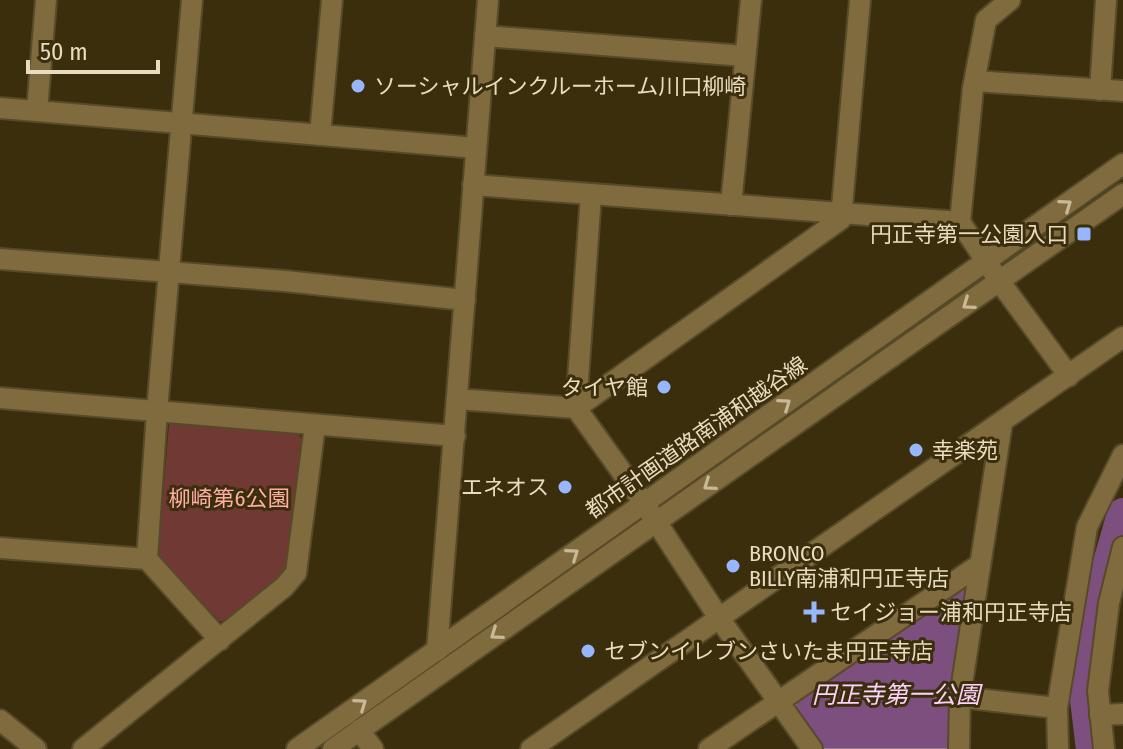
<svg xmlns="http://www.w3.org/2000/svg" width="1123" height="749" viewBox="0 0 1123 749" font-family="'Fira Sans Condensed','Noto Sans JP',sans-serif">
  <rect width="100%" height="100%" fill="#3b2e0d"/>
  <!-- green -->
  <polygon fill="#703934" points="175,419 296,431 302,439 289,571 226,621 219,621 158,558 169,424"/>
  <!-- water -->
  <polygon fill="#7d4f7e" stroke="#9d7991" stroke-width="2" points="963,581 970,585 952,749 824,749 795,708 796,698"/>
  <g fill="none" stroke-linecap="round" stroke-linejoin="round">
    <!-- river -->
    <polyline stroke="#7d4f7e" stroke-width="32" points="1092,749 1086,700 1089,665 1099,597 1123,514"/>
    <defs>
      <g id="minor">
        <polyline points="192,0 157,411 147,559 220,640"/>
        <polyline points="485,36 745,56"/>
        <polyline points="975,81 1123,91"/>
        <polyline points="1100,90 1106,0"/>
        <polyline points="0,108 476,148"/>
        <polyline points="37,111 46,0"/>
        <polyline points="320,135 332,0"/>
        <polyline points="473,185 960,222 1000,282 1069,376"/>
        <polyline points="731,205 751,0"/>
        <polyline points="960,222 973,88 986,20 1010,0"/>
        <polyline points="0,259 285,281 465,300"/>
        <polyline points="0,398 455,436"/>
        <polyline points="457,399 576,408 644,503 719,618 812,749"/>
        <polyline points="576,408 841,219 860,0"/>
        <polyline points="576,408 591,194"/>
        <polyline points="0,548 147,559"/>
        <polyline points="437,651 488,0"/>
        <polyline points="960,697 1057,708 1058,749"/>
        <polyline points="1057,708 1087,527 1123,455"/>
        <polyline points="1100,715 1123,714"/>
        <polyline points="0,720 36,749"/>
        <polyline points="359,730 373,749"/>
        <polyline points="83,749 284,587 296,573 315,425"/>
        <polyline points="297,749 1123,164"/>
        <polyline points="333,749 1123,194"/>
        <polyline points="531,749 1123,337"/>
        <polyline points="709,749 979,565"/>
        <polyline points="959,749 960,697 1002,423"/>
        <polyline points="1104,749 1098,691 1109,603 1123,547"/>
      </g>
    </defs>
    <!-- minor casing -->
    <use href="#minor" stroke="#574a29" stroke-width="24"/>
    <!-- minor -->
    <use href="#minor" stroke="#7f6b3e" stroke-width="20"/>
  </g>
  <!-- one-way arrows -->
  <defs><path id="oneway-chevron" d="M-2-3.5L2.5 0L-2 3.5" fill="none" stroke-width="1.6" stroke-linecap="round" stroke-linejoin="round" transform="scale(2)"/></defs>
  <g stroke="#c9b997">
    <use href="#oneway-chevron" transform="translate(1066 205) rotate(-35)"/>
    <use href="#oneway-chevron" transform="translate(968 304) rotate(145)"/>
    <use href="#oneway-chevron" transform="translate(785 404) rotate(-35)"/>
    <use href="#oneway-chevron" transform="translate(709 485) rotate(145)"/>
    <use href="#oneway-chevron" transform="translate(573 554) rotate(-35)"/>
    <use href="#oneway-chevron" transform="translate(496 634) rotate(145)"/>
    <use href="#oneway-chevron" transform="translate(361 704) rotate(-35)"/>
  </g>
  <!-- markers -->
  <g fill="#97b6fd" stroke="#3b2e0d" stroke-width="3">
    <circle cx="358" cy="86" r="8"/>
    <rect x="1076" y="226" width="16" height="16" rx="4"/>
    <circle cx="664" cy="387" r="8"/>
    <circle cx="916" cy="450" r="8"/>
    <circle cx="565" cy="487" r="8"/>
    <circle cx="733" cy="566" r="8"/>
    <path d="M810 600h8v8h8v8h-8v8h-8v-8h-8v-8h8z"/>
    <circle cx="588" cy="651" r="8"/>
  </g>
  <g text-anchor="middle" stroke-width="6" stroke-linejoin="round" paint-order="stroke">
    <!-- poi labels -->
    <g font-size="22" fill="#e9dbbd" stroke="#3b2e0d" text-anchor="start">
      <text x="374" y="94">ソーシャルインクルーホーム川口柳崎</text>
      <text x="1068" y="242" text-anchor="end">円正寺第一公園入口</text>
      <text x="648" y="395" text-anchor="end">タイヤ館</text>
      <text x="932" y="458">幸楽苑</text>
      <text x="549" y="495" text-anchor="end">エネオス</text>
      <text x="749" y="561">BRONCO<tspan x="749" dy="25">BILLY南浦和円正寺店</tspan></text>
      <text x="830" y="620">セイジョー浦和円正寺店</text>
      <text x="604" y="659">セブンイレブンさいたま円正寺店</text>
    </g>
    <!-- street labels -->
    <g font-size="22" fill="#e9dbbd" stroke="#3b2e0d">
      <text transform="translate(696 437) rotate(-35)" y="8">都市計画道路南浦和越谷線</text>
    </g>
    <!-- park labels -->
    <g font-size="22" fill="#feada4" stroke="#3b2e0d">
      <text x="229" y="506">柳崎第6公園</text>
    </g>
    <!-- water labels -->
    <g font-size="24" font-style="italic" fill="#fcd2fc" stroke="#3b2e0d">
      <text x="896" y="703">円正寺第一公園</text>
    </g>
  </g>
  <!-- scale -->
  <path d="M28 60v12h130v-12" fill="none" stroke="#e9dbbd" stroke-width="4"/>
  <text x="40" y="60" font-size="24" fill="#e9dbbd" stroke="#3b2e0d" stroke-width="6" paint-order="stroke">50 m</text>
</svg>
